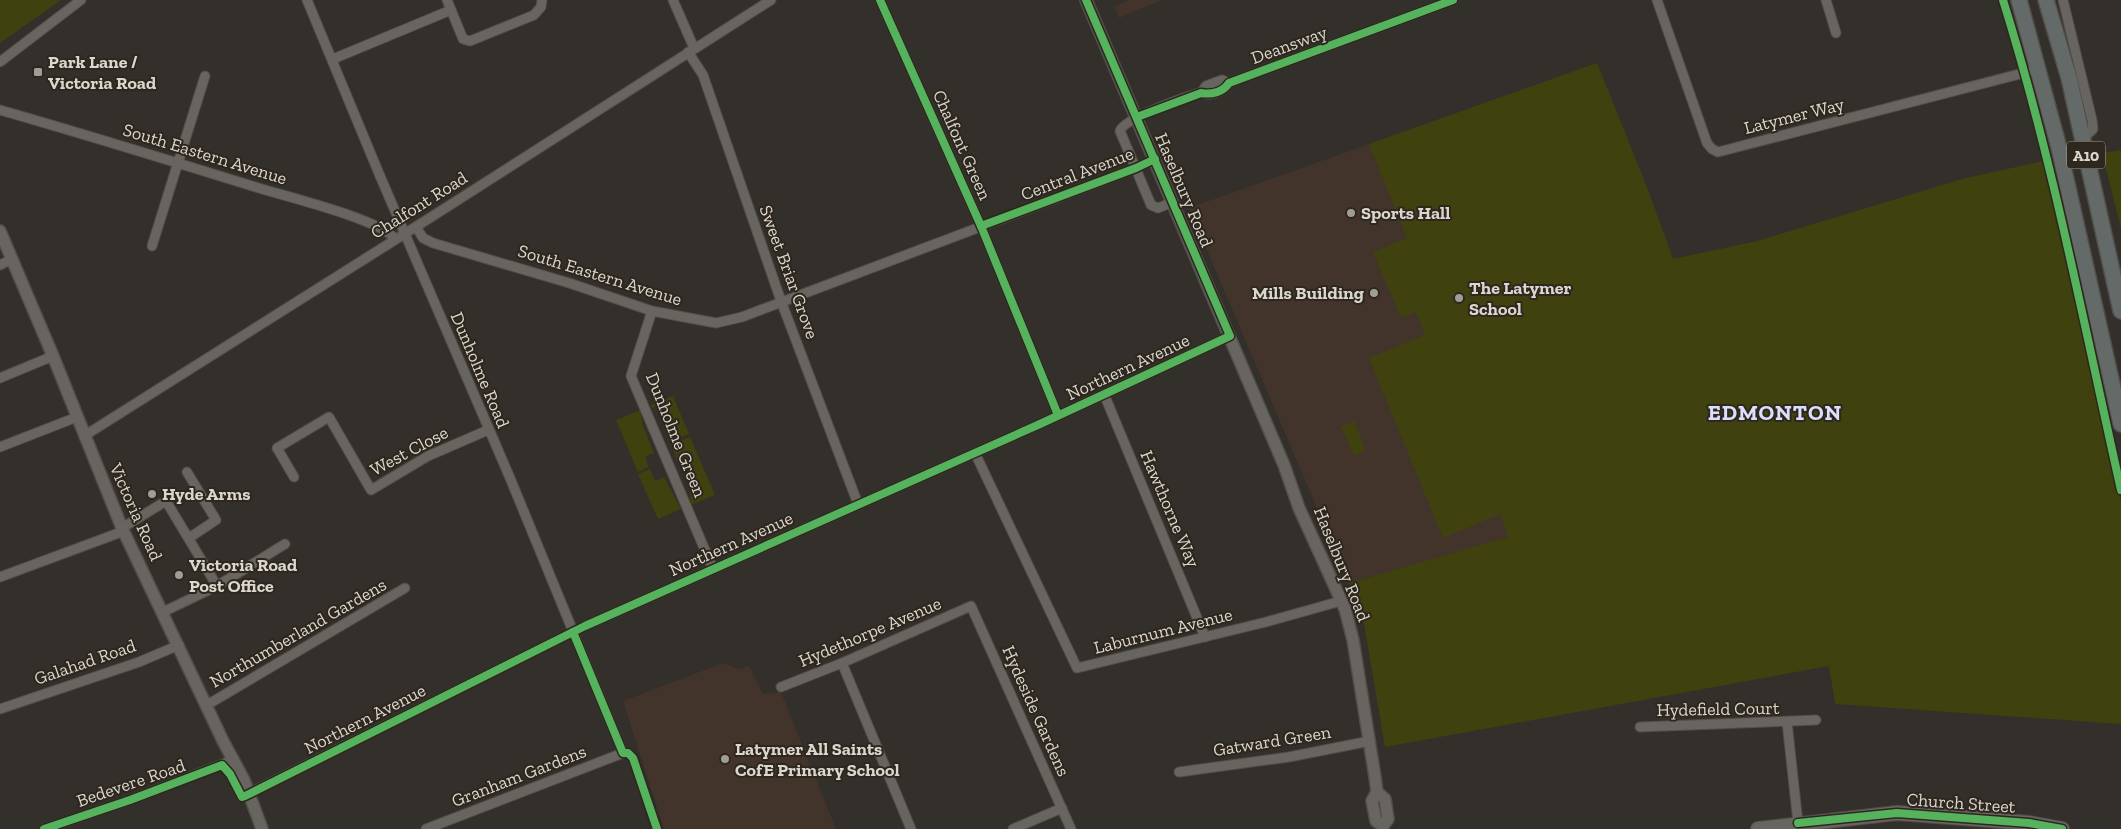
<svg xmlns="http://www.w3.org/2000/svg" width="2121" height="829" viewBox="0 0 2121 829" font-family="'Zilla Slab',serif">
  <rect width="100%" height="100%" fill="#332f2a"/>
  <!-- education -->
  <g fill="#43342b">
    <polygon points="1129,0 1162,0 1119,18 1114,6"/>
    <polygon points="1597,63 1648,190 1673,259 1508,538 1349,583 1189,208"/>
    <polygon points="723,663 738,669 749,666 763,694 781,692 836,829 664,829 623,701"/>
  </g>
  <!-- green -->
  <g fill="#3f410f">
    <polygon points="0,0 61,0 0,43"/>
    <polygon points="1597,63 1648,190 1673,259 1757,241 1962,179 2043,161 2121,501 2121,724 1835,704 1829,666 1385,747 1364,624 1349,583 1508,537 1500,514 1443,538 1369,358 1425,335 1416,312 1401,318 1373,252 1407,238 1369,144"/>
    <polygon points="2121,150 2121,229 2102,153"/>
    <polygon points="673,396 689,434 670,442 667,435 674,432 663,404 652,408 650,405"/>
    <polygon points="640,410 643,426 654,453 645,457 649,467 638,472 616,420"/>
    <polygon points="1354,421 1366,451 1354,456 1341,427"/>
    <polygon points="690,437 715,495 691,505 690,492 699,488 688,461 679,464 671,445"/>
    <polygon points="650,469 655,481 664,477 681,509 658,519 638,474"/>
  </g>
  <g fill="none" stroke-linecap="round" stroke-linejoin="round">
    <defs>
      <g id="minor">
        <polyline points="307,0 380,176 510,478 623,753 426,829"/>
        <polyline points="447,0 463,39 470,41 534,15 541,7 542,0"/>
        <polyline points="673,0 694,48"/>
        <polyline points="880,0 981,226 1058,415"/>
        <polyline points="1657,0 1707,143 1712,149 1718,152 2039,69"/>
        <polyline points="1826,0 1836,33"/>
        <polyline points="2063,0 2092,120 2093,129 2089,133 2080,131"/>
        <polyline points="688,52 703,75 781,301 858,504"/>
        <polyline points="333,59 451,10"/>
        <polyline points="0,62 81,0"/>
        <polyline points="1201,93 1206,86 1222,80 1229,83"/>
        <path d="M0,110C88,135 175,162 262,189C289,197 381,220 395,239"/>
        <path d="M1173,202L1158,208L1151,205L1120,131C1123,119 1185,97 1199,93C1203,92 1206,95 1210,94C1218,93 1225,89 1229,83L1453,0"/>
        <polyline points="416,227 423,238 433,243 569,283 652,311 716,323 742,317 1136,168 1155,159"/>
        <polyline points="152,246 205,76"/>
        <polyline points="0,265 12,259"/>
        <polyline points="652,311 631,376 713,569"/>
        <polyline points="0,378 53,356"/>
        <polyline points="1104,394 1205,637"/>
        <polyline points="84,436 436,214 771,0"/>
        <polyline points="0,447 77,417"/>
        <polyline points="975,453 1077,668 1266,622 1341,601"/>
        <polyline points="187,472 216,520 189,538"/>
        <polyline points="294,477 277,448 329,417 371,490 428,456 488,430"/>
        <polyline points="122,528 166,501 217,586"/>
        <polyline points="0,577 124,531"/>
        <polyline points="163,612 217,586 285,544"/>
        <polyline points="842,663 911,829"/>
        <polyline points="781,687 842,663 971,606 1071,829"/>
        <polyline points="207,705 405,588"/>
        <polyline points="0,709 139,662 179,645"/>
        <polyline points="1787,722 1798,823"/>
        <polyline points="1640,727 1816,720"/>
        <polyline points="1179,772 1289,757 1370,741"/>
        <polyline points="250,793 585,626 1040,424 1230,336"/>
        <polyline points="44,829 130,800 233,760"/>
        <polyline points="1013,829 1062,808"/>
      </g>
      <g id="tertiary">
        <polyline points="1086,0 1241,364 1284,465 1299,508 1345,609 1353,640 1375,777 1377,792 1372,801 1376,821 1383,826 1383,829"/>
        <polyline points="0,231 53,356 122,528 223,741 244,780 262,829"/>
        <polyline points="1377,792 1385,799 1388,819 1383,826"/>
      </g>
      <polyline id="secondary" points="1758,829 1897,813 2029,823 2062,829"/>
      <g id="trunk">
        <polyline points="2019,0 2059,148 2121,424"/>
        <polyline points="2046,0 2069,78 2121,311"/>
      </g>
    </defs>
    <!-- minor casing -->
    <use href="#minor" stroke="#514d49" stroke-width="11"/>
    <!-- tertiary casing -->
    <use href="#tertiary" stroke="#514d49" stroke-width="14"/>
    <!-- secondary casing -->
    <use href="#secondary" stroke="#514d49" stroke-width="16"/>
    <!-- trunk casing -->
    <use href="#trunk" stroke="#514d49" stroke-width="18"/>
    <!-- minor -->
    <use href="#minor" stroke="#686561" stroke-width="9"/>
    <!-- tertiary -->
    <use href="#tertiary" stroke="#686561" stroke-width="11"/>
    <!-- secondary -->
    <use href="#secondary" stroke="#686561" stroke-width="14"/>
    <!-- trunk -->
    <use href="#trunk" stroke="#636a68" stroke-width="15"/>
    <defs>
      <g id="cycleway">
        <polyline points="880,0 981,226 1058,415"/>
        <path d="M2003,0C2053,160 2084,326 2121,490"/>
        <path d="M1137,117L1201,93C1212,95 1223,92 1229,83L1453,0"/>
        <polyline points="981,226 1136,168 1155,159"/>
        <polyline points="573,632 623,753 628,753 633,758 657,829"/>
        <polyline points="1798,823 1897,813 2029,823 2062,829"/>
        <polyline points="44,829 130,800 222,765 230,774 242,797 245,796 585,626 1040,424 1230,336 1086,0"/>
      </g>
    </defs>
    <!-- cycleway casing -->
    <use href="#cycleway" stroke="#2d271d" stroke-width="11"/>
    <!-- cycleway -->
    <use href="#cycleway" stroke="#56b35d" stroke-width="8"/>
  </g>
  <!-- markers -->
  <g fill="#a09c96" stroke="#2d271d" stroke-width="2">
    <rect x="33" y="67" width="10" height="10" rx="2.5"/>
    <circle cx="1351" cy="213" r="5"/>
    <circle cx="1374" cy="293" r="5"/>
    <circle cx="1459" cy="298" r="5"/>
    <circle cx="152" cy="494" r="5"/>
    <circle cx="179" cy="575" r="5"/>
    <circle cx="725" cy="759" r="5"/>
  </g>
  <g text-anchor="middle" stroke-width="4" stroke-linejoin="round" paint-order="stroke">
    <!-- shield labels -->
    <rect fill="#2d271d" stroke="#a7a29a" stroke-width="1" x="2067" y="141.5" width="38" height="27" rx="4"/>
    <g font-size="16" font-weight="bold" fill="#dbd7d0">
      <text x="2086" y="161">A10</text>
    </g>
    <!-- street labels -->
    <g font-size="18" fill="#dbd7d0" stroke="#2d271d">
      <text transform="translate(1289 45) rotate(-20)" y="6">Deansway</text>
      <text transform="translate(1794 116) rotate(-14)" y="6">Latymer Way</text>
      <text transform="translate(962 145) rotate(66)" y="6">Chalfont Green</text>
      <text transform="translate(205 154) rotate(17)" y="6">South Eastern Avenue</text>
      <text transform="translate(1077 174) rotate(-21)" y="6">Central Avenue</text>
      <text transform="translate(1184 190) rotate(67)" y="6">Haselbury Road</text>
      <text transform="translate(419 205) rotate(-32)" y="6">Chalfont Road</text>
      <text transform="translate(789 272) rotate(70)" y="6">Sweet Briar Grove</text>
      <text transform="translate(600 275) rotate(17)" y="6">South Eastern Avenue</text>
      <text transform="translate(1128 367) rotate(-25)" y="6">Northern Avenue</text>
      <text transform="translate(480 370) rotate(67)" y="6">Dunholme Road</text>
      <text transform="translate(676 435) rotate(68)" y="6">Dunholme Green</text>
      <text transform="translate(409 451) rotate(-28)" y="6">West Close</text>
      <text transform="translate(1170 509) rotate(67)" y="6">Hawthorne Way</text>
      <text transform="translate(136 512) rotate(66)" y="6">Victoria Road</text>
      <text transform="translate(731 544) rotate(-24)" y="6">Northern Avenue</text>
      <text transform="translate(1342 564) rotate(68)" y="6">Haselbury Road</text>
      <text transform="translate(1163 631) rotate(-14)" y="6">Laburnum Avenue</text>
      <text transform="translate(870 632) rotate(-23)" y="6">Hydethorpe Avenue</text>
      <text transform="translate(298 633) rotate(-30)" y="6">Northumberland Gardens</text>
      <text transform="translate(85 662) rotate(-19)" y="6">Galahad Road</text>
      <text transform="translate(1718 709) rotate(-1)" y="6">Hydefield Court</text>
      <text transform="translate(1036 711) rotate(66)" y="6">Hydeside Gardens</text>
      <text transform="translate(365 719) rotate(-27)" y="6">Northern Avenue</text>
      <text transform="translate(1272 741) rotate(-9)" y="6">Gatward Green</text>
      <text transform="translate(519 776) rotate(-21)" y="6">Granham Gardens</text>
      <text transform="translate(131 783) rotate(-19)" y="6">Bedevere Road</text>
      <text transform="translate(1961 803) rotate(4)" y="6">Church Street</text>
    </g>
    <!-- poi labels -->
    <g font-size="18" font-weight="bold" fill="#dbd7d0" stroke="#2d271d" text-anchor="start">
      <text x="48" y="68">Park Lane /<tspan x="48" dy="21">Victoria Road</tspan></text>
      <text x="1361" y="219">Sports Hall</text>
      <text x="1469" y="294">The Latymer<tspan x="1469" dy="21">School</tspan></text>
      <text x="1364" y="299" text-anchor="end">Mills Building</text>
      <text x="162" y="500">Hyde Arms</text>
      <text x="189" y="571">Victoria Road<tspan x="189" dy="21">Post Office</tspan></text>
      <text x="735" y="755">Latymer All Saints<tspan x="735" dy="21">CofE Primary School</tspan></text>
    </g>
    <!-- district labels -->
    <g font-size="22" font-weight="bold" letter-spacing="1" fill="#dbdffc" stroke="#2d271d">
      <text x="1775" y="420">EDMONTON</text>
    </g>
  </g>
</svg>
